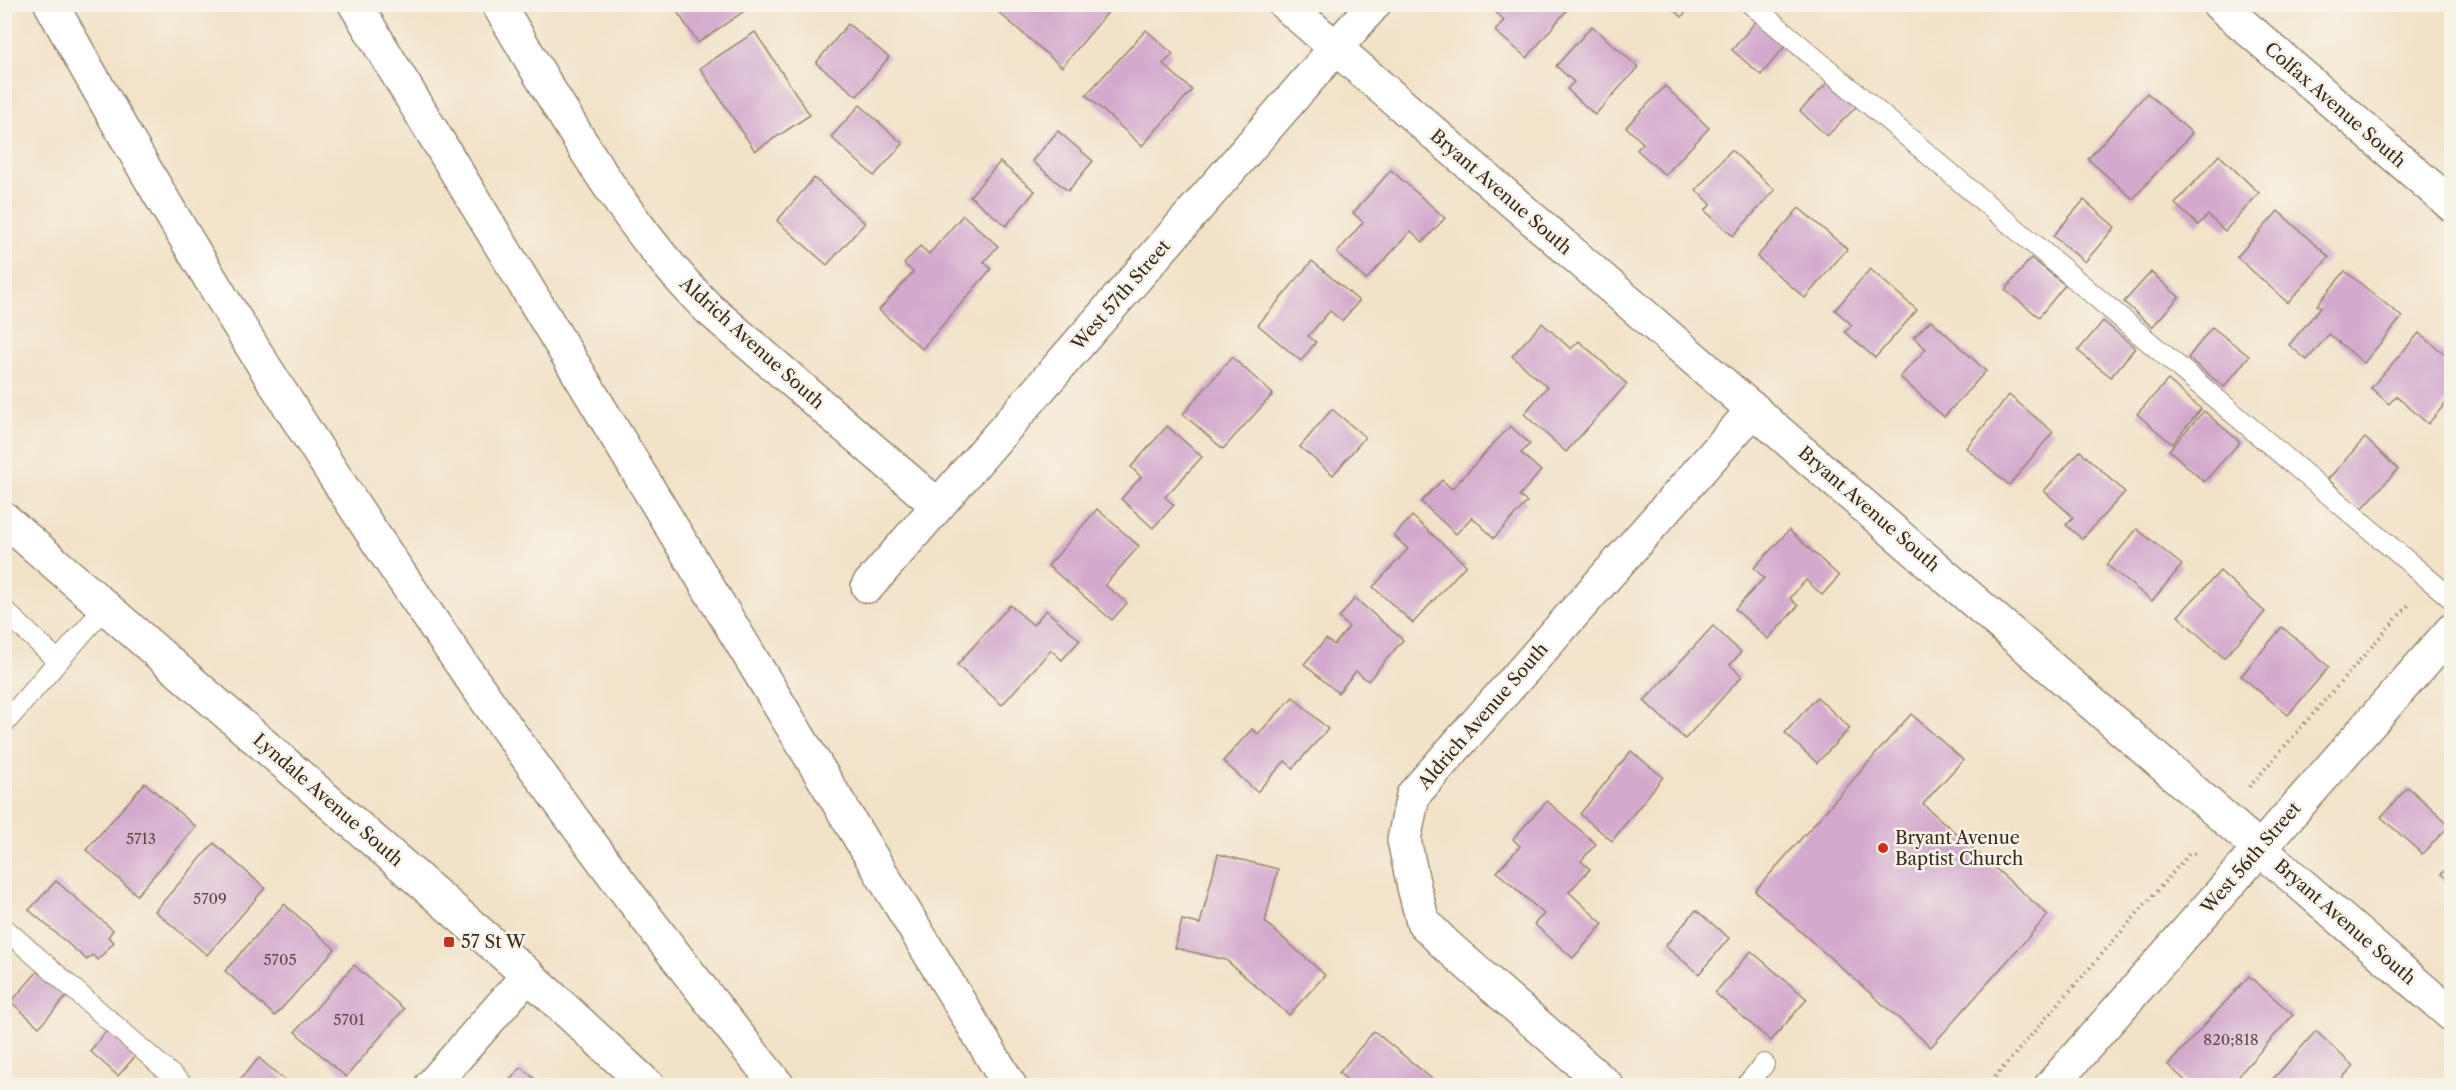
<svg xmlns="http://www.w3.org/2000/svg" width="2456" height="1090" viewBox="0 0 2456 1090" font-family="'Libre Caslon Text',serif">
  <rect width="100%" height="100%" fill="#f7f3e8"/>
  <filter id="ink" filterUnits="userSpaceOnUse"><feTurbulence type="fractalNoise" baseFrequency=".0167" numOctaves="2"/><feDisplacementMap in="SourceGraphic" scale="12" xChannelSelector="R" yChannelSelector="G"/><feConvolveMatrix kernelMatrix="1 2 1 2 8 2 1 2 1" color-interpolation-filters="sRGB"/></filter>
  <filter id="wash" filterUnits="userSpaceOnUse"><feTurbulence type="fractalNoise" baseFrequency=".008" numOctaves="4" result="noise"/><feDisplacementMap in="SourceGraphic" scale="24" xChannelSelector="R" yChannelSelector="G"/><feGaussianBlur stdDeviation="1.35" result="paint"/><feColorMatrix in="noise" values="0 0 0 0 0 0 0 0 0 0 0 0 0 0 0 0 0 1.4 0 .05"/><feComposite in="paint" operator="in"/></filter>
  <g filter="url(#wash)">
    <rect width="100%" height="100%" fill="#f2e2c7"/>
    <g id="blocks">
      <!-- building -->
      <g fill="#d3a9cd">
        <polygon points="672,4 743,4 747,9 698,43"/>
        <polygon points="989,4 1115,4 1062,67"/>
        <polygon points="1487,4 1569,4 1571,5 1527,58 1495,31 1504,20"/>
        <polygon points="1668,4 1693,4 1682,17"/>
        <polygon points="1757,20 1786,45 1761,75 1732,50"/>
        <polygon points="848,24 889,57 857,96 816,63"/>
        <polygon points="1592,26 1638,67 1595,115 1567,89 1574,82 1556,66"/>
        <polygon points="1146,30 1173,54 1163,64 1192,90 1142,146 1086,95"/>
        <polygon points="755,32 810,115 755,151 700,68"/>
        <polygon points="1829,81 1856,107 1827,136 1800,111"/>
        <polygon points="1665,86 1709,128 1665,175 1637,150 1643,143 1626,127"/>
        <polygon points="2147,93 2192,133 2133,199 2088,159"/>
        <polygon points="860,105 903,144 874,176 831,137"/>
        <polygon points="1058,131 1093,161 1068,191 1032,161"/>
        <polygon points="1731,150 1775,190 1733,236 1705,211 1711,204 1696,190"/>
        <polygon points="2219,155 2259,193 2225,231 2208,215 2198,225 2175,204"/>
        <polygon points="1000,162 1035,191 1006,226 970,196"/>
        <polygon points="1391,170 1445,218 1423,242 1411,231 1366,280 1337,253 1363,222 1353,213"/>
        <polygon points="814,178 865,223 827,265 777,221"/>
        <polygon points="2084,200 2115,227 2085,262 2053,236"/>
        <polygon points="1799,208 1847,249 1805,298 1757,257"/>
        <polygon points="2278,211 2329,257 2288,303 2237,257"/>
        <polygon points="963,215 998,246 984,262 991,269 922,349 879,310 913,272 904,264 920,246 929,254"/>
        <polygon points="2031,258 2065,285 2039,317 2005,290"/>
        <polygon points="1312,261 1359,301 1342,321 1330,311 1308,336 1316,342 1301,361 1258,325"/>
        <polygon points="1870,269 1917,310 1875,358 1845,332 1852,325 1835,310"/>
        <polygon points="2345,271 2402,317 2364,363 2329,334 2307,360 2289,345 2321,307 2317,305"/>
        <polygon points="2151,272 2179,297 2152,327 2124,302"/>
        <polygon points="1931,320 1986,371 1944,417 1900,377 1926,349 1914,337"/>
        <polygon points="2103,321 2135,348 2111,377 2078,351"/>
        <polygon points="1542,323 1571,349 1579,341 1627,384 1566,452 1524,414 1547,387 1512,356"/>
        <polygon points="2212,327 2249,356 2224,387 2188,358"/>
        <polygon points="2419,333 2452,360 2452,396 2428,424 2396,396 2389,404 2371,388"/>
        <polygon points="1232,357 1273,394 1223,449 1183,414"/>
        <polygon points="2168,380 2201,409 2172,444 2137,414"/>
        <polygon points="2009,395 2053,432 2009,485 1966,448"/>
        <polygon points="1332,409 1365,437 1333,475 1300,447"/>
        <polygon points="2204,411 2240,442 2204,482 2169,450"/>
        <polygon points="1167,426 1202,457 1165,497 1174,505 1153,528 1121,499 1141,477 1131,467"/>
        <polygon points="1510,426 1530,444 1521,453 1541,471 1519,496 1527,502 1494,538 1472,517 1456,534 1421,502 1442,480 1452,489"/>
        <polygon points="2365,438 2398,469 2361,510 2328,479"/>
        <polygon points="2080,451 2125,492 2082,539 2066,525 2073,517 2044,491"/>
        <polygon points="1097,509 1139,546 1105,585 1127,603 1112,620 1048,566"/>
        <polygon points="1412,516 1466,565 1413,623 1373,587 1408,549 1394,536"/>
        <polygon points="2137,529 2182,565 2152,601 2107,565"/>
        <polygon points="1789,530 1839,576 1822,595 1806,580 1790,598 1798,606 1768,639 1735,609 1764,578 1754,568"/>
        <polygon points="2220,571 2265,612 2224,658 2178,616"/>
        <polygon points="1355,598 1403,640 1368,681 1356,671 1338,693 1304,664 1326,639 1334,645 1349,627 1339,618"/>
        <polygon points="1010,605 1033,625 1046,610 1080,640 1062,660 1051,650 1002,705 957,665"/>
        <polygon points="1713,626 1741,652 1730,665 1742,676 1685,739 1644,701"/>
        <polygon points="2282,627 2329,667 2288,715 2241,676"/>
        <polygon points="1293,697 1328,729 1293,768 1285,761 1257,792 1223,761 1252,729 1258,734"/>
        <polygon points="1817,697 1850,728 1817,763 1785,733"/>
        <polygon points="1911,714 1963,760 1923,804 2048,915 1931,1047 1755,891"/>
        <polygon points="1631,751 1663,777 1612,841 1580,814"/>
        <polygon points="145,783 196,827 137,895 86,850"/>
        <polygon points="2408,787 2450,825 2422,854 2381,817"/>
        <polygon points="1547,801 1596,844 1581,861 1590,869 1569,892 1603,924 1573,958 1534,924 1544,914 1497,872 1520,846 1513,839"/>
        <polygon points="214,843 265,888 207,955 155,911"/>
        <polygon points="1218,854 1278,869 1265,922 1325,975 1289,1015 1226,960 1175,948 1182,920 1200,924"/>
        <polygon points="2452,863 2452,883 2441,874"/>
        <polygon points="56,881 113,930 108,937 114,942 98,960 92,955 87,960 29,910"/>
        <polygon points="284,904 335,949 275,1016 225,971"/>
        <polygon points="1696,910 1729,938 1699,974 1665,946"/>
        <polygon points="1751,951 1807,999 1771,1041 1715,993"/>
        <polygon points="354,965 404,1009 346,1077 295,1032"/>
        <polygon points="39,970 68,995 39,1027 11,1002"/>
        <polygon points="2249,976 2293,1015 2229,1086 2191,1086 2168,1065"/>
        <polygon points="108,1029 137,1054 118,1076 90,1051"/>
        <polygon points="1374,1031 1432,1079 1427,1086 1354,1086 1339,1073"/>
        <polygon points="2316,1031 2353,1066 2335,1086 2280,1086 2273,1079"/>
        <polygon points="259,1058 291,1086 234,1086"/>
        <polygon points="521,1067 543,1086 505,1086"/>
      </g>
    </g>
  </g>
  <g filter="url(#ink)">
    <use href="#blocks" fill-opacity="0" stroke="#968672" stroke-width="1.5"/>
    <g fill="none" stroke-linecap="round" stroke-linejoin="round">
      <defs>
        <g id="lane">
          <polyline points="1751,4 2452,599"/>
          <polyline points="4,610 58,661"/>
          <polyline points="4,724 105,607"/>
          <polyline points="4,928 184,1086"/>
          <polyline points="1746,1086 1764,1064"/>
        </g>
        <g id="street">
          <path d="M498,4C562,110 621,222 709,309L937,505"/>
          <path d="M1285,4C1673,342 2064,676 2452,1015"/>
          <polyline points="2219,4 2452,205"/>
          <polyline points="868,586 1374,4"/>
          <polyline points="431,1086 528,975"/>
          <polyline points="1607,1086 1446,945 1423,922 1414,887 1404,840 1413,795 1754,409"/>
        </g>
        <g id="secondary">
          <path d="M51,4C262,387 504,746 778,1086"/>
          <polyline points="355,4 1010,1086"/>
          <polyline points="4,519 528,975 648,1086"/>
          <polyline points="2051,1086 2452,630"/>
        </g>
      </defs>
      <!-- lane casing -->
      <use href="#lane" stroke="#968672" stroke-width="22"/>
      <!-- street casing -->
      <use href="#street" stroke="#968672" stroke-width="36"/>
      <!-- secondary casing -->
      <use href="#secondary" stroke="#968672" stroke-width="36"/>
      <!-- path -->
      <g stroke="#968672" stroke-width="4" stroke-dasharray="1.5 4.5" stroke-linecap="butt">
        <polyline points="2249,787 2410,603"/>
        <polyline points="1987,1086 2189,854 2199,852"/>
      </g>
      <!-- lane -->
      <use href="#lane" stroke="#fff" stroke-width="20"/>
      <!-- street -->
      <use href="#street" stroke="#fff" stroke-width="33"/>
      <!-- secondary -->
      <use href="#secondary" stroke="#fff" stroke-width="33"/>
    </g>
  </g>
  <!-- markers -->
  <g fill="#c8321e" stroke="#f7f3e8" stroke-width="2">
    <circle cx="1883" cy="848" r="6"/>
    <rect x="443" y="936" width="12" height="12" rx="3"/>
  </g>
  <g text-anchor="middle" stroke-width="5" stroke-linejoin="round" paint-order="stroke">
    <!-- number labels -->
    <g font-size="15" fill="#614a4a">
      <text x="141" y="844">5713</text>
      <text x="210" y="904">5709</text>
      <text x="280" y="965">5705</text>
      <text x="349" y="1025">5701</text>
      <text x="2231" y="1045">820;818</text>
    </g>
    <!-- street labels -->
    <g font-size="18" fill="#3b2a1e" stroke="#f7f3e8">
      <text transform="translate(2335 105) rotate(41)" y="6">Colfax Avenue South</text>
      <text transform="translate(1501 192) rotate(41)" y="6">Bryant Avenue South</text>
      <text transform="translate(1121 295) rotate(-49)" y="6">West 57th Street</text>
      <text transform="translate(752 343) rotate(42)" y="6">Aldrich Avenue South</text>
      <text transform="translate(1869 509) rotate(41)" y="6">Bryant Avenue South</text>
      <text transform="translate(1483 716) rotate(-49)" y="6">Aldrich Avenue South</text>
      <text transform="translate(328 800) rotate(41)" y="6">Lyndale Avenue South</text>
      <text transform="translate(2251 858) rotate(-49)" y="6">West 56th Street</text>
      <text transform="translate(2345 922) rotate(41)" y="6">Bryant Avenue South</text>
    </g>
    <!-- poi labels -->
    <g font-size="18" fill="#3b2a1e" stroke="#f7f3e8" text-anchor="start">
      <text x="1895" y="844">Bryant Avenue<tspan x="1895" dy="21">Baptist Church</tspan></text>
      <text x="461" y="948">57 St W</text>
    </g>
  </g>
  <!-- margin -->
  <rect width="2456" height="1090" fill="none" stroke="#f7f3e8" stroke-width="24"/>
</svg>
